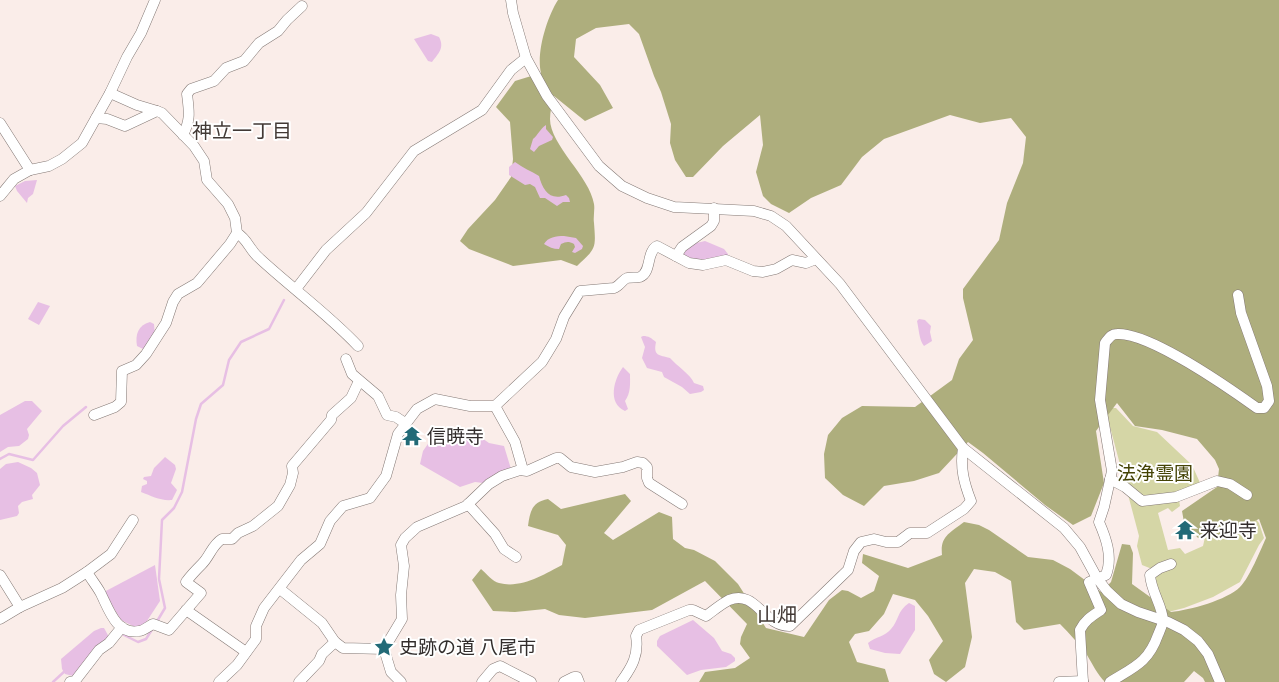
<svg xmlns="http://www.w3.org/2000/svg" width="1279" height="682" viewBox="0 0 1279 682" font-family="'Exo 2','Noto Sans JP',sans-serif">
  <rect width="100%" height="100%" fill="#faede9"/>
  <!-- green -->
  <polygon fill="#d5d6a6" points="1105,408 1116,408 1133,426 1157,432 1192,465 1201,485 1178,494 1180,506 1172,512 1168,508 1158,513 1168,550 1180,548 1185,554 1203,546 1206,533 1251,513 1259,523 1264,538 1259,545 1240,582 1213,597 1184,608 1164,613 1152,569 1142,565 1137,546 1139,536"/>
  <!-- forest -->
  <path fill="#aeae7d" d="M558,0H1279V682H1205L1203,678L1194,671L1184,682H1105C1097,674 1093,665 1087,655C1079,644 1070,634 1060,624L1024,630L1016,622L1011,581L995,572L974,569L965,583L972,637L965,667L946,682L934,674L929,660L943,641L928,616L915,600L893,594L884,614L869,631L855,634L849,642L857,662L885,669L889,682H699L705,672L735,668L750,658L740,644L741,637L747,624L705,581L652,610L585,618L559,615L545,609L515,612L493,611L472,580L481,569C486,573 493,582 499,583C521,589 545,574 562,565L566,545L558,535L528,526C530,511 532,502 548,499L561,509L625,494L631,501L604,533L613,540L659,512L672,517L673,539L685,548L694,550L715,561L738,584L766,628L804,637L829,600L842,590L848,591L861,598L874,591L879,576L862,563L863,554L908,568L942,555C940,536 950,533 964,522L979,525L989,530L1028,557L1053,560L1070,569L1101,592L1111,582L1122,544L1130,545L1133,553L1132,584L1171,612C1190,610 1227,600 1240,587C1250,577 1260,551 1266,538L1259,519L1225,535L1198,538L1184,522L1182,511L1217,487L1219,469L1215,460L1197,439L1162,430L1135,426L1117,403L1096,431L1104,483L1091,516L1073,525L1045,505L983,453L968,442L939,473L914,481L884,486L864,506L843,495L825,478L824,454L828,435L842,418L862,406L915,407L952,380L959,359L973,340L963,298V289L999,240L1007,203L1023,163L1026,137L1011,118L980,123L950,115L884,139L862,157L841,185L811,198L789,213L771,204L763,196L756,172L763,145L760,115L723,146L693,177H686L675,160L670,143L671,124L661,92L654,76L639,34L629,24L596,28L576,39L574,57L600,85L613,108L585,121L554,96C552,103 550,112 550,119C550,145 590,177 594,204C595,210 593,217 594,223C596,249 596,248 577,266L561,260L513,266L469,249L460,241L468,229L495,200L511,177L513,159L510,122L496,107L515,81L541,73C536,53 547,17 558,0Z"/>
  <!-- water -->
  <g fill="#e7bfe4">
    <path d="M431,34L439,37C445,48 438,54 432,62L428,61L414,39Z"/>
    <path d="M546,125V129L553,137L552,140L539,146L534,152L530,149L533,139C538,135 540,129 546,125Z"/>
    <path d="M515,162C523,168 531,171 539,176C543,191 550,201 566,195L569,198L570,202H563L557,206L545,198H540L535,187L530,184L525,185L509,175V167Z"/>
    <polygon points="37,180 33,194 28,198 27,203 17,191 15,186 25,181"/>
    <path d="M564,236L576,238L583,246L582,249L575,253L572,252L575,247L574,244C568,241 566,242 561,244L559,249C553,249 549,247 544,244C548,237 556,236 564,236Z"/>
    <polygon points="705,241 724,249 728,254 728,257 695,262 683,254 692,244"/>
    <polygon points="38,302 50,306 39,325 28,319"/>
    <path d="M919,319L925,320L931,326L930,332L932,341L924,346C919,340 919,329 917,321Z"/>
    <path d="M150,322L154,324L155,336L143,349L137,346C135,335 138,325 150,322Z"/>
    <path d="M643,336C649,336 651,338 656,342C653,356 659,355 670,358C677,366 691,375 694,383L703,386L704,390L701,392L690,394L682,387L664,377L662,372L647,368L642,358L645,347L641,337Z"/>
    <path d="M623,367L630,374C630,384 631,392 625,401L628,409L625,411C607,403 614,379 623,367Z"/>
    <polygon points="25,401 32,401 42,411 27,429 29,435 28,439 19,446 8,447 0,452 0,415"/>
    <polygon points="437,431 479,436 489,443 504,446 511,469 483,483 475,482 460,487 420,464 423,451"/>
    <path d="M165,457L175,465L176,469L171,483L177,490L172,500C160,501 152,496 141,492L142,486L147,484V481L143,479L144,477L151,476L154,468Z"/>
    <polygon points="18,462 31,468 37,473 40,485 32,495 33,499 22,502 18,506 19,513 17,516 0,520 0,469 6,464"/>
    <polygon points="155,565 160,601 145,624 135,627 121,620 104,592"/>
    <path d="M909,603L915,606V630L900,654L885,653L870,649L868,643C875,637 886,636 891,629C899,620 897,611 909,603Z"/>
    <polygon points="693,620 714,638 722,651 731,654 735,658 735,661 726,667 701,670 687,675 657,646 657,641 660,636"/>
    <polygon points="101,628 104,628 109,637 73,676 65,674 62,669 61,659 94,631"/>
  </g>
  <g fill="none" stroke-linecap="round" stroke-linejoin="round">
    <!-- stream -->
    <g stroke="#e7bfe4" stroke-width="2.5">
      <polyline points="0,459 9,454 33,460 63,426 86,407"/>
      <polyline points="156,623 165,608 159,579 162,520 174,508 182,492 196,419 201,404 223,385 229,360 241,342 269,329 284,300"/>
      <polyline points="120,633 138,642 146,639 153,628"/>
      <polyline points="53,682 66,670"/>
    </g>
    <defs>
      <g id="minor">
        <polyline points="511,0 513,13 526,58 547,96 599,166 622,186 647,198 674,207 754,211 771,216 786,226 840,284 963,448 1064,528 1080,547 1097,578 1107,591 1121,604 1138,612 1168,622 1184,630 1198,641 1208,654 1220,682"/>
        <polyline points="110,93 137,105 157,111"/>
        <polyline points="0,123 30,170"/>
        <path d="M183,135C191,119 189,111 187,94L191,89L214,81L226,68L244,61L259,43L278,31L287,20L302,6"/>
        <polyline points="0,196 14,179 30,170 49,166 62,159 82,143 110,93 127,57 141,33 155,0"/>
        <path d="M237,233C247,239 249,248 257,256C290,287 327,313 358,346"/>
        <polyline points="676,256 682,247 711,226 714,221 714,208"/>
        <polyline points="296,289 326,250 366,213 414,151 482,110 511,70 526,58"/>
        <polyline points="346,359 352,374 378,396 387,415 396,417 405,423"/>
        <polyline points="495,406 515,442 523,470"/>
        <polyline points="94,415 115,407 121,402 122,371 136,365 146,354 166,323 173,302 178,294 197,283 230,244 237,233 235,218 228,204 207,180 204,161 194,146 162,113 157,111 125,126 107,119 96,118"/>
        <polyline points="1110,479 1125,487 1142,501 1176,497 1217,481 1230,484 1247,495"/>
        <polyline points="468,504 495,534 504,549 516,557"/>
        <path d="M87,572C91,579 96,585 100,592C108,607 116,636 139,631C143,631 149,626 153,624L169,630L201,593L186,582C191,575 196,570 202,564C210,556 212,545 222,539H232L238,533L253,526L278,506L290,485L293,473L292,466L331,420L332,415L351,398L359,381"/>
        <polyline points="0,575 20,607"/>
        <polyline points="280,589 322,623 335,642 343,648 384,649"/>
        <polyline points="186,610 246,652"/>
        <polyline points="0,619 20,607 62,588 87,572 111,554 133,520"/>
        <polyline points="70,682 75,681 99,650 109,643 122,627"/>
        <path d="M219,682L237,665L256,639V626L264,608L301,560L320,544L330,521L343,506L370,498L386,476L398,434L417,409L435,399L470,406H495L542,362L556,339L564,317L580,291L614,288C620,286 622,280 627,278C631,277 636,278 640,277C652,272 646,252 657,246L689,263L703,265L726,260L753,271L763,272L776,269L792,260L806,263L816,259"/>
        <polyline points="299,682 319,661 322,654 335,642"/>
        <polyline points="401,682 391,672 384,649 402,619 401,595 404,566 401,545 405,538 417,527 466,506 489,484 502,476 520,470 527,471 556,458 560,458 571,467 595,472 623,467 637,462 643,463 647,467 647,478 649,483 682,504"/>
        <polyline points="482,682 493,669 500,666 531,682"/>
        <polyline points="564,682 574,677 577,677 579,682"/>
        <path d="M621,682C632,667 639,655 636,636L639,630L689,610H693L706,616C713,611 721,604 729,600C757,589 763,627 790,626L848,570L854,551L861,542L874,539L886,542H898L910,533H927L964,509L971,501C964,483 960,468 963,448"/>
        <polyline points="1059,682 1083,681"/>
        <path d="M1083,682L1080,630C1085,620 1092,616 1101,610L1089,582L1106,575C1113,557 1106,538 1099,522L1104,507L1112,471L1100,400L1105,343C1109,338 1111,334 1117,334C1149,332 1229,388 1257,408H1264L1269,401L1267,386L1241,313L1238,295"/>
        <path d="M1110,682C1134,667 1148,663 1158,635C1160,630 1163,624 1163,620C1162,605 1151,591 1150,575L1160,568L1171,564"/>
      </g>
    </defs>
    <!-- minor casing -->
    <use href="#minor" stroke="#847975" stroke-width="11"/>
    <!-- minor -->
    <use href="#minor" stroke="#fff" stroke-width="10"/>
  </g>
  <!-- icons -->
  <defs>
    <symbol id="temple-bare" viewBox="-9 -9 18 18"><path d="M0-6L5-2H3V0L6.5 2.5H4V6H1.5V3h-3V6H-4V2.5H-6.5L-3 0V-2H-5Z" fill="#226a77" stroke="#fff" stroke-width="2.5" paint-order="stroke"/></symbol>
    <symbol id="sight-bare" viewBox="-9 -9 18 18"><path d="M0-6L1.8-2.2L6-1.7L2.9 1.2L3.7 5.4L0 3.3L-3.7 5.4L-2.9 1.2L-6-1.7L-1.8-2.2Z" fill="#226a77" stroke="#fff" stroke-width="2.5" paint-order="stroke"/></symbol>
  </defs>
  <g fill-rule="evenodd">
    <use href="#temple-bare" x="398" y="422" width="28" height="28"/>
    <use href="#temple-bare" x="1171" y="516" width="28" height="28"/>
    <use href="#sight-bare" x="370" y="633" width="28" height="28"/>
  </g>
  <g text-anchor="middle" stroke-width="4" stroke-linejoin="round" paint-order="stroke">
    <!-- poi labels -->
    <g font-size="19" fill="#322d2c" stroke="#fff" text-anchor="start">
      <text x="427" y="443">信暁寺</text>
      <text x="1200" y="537">来迎寺</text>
      <text x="399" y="654">史跡の道 八尾市</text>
    </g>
    <!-- park labels -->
    <g font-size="19" fill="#444305" stroke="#fff">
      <text x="1155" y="480">法浄霊園</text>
    </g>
    <!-- neighbourhood labels -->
    <g font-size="20" fill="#423935" stroke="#fff">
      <text x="242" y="138">神立一丁目</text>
      <text x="777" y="622">山畑</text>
    </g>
  </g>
</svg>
